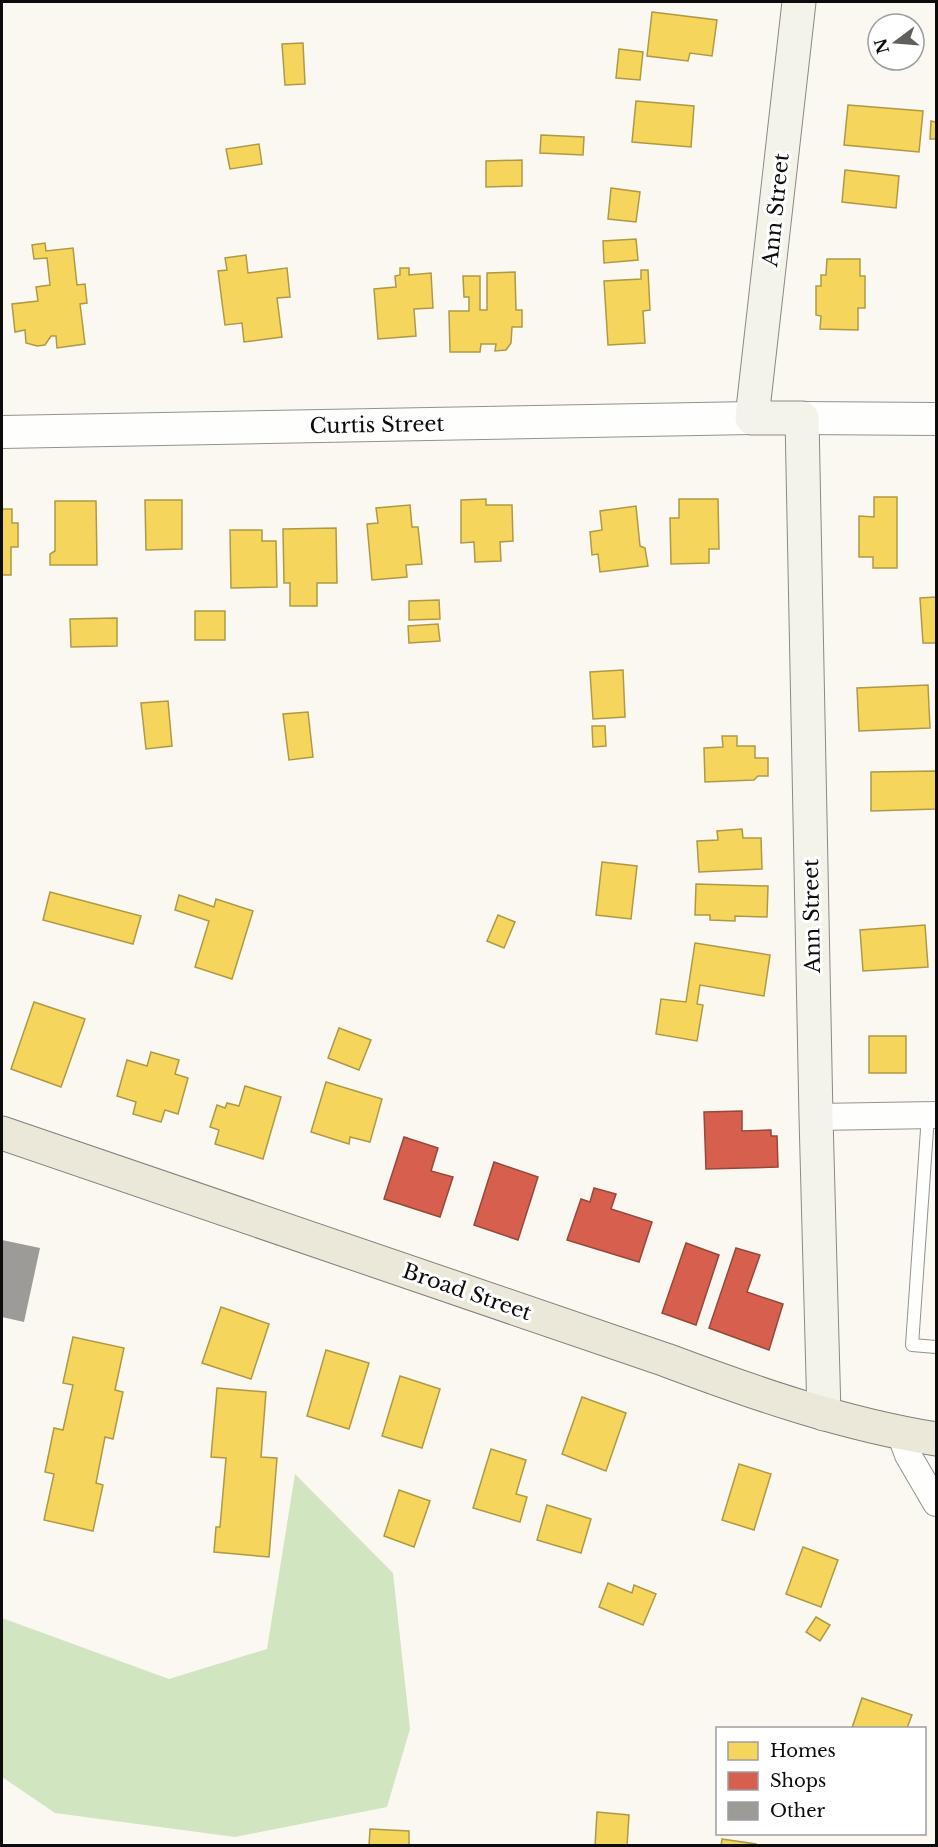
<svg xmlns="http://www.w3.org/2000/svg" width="938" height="1847" viewBox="0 0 938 1847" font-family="'Libre Baskerville',serif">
  <rect width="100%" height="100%" fill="#faf8f1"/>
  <!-- forest -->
  <polygon fill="#d2e5c1" points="295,1474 393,1573 410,1729 387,1807 235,1837 55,1813 2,1777 2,1618 169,1679 267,1649"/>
  <!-- homes -->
  <g fill="#f6d55c" stroke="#b09944" stroke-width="1.5">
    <polygon points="652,12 717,20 712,56 690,53 688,61 647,56"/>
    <polygon points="303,43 305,84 285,85 282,44"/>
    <polygon points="619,49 643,52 640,80 616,78"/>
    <polygon points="636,101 694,106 691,147 632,142"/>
    <polygon points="848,105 923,111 919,152 844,145"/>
    <polygon points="931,121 936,122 936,139 930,139"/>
    <polygon points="541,135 584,137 583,155 540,153"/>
    <polygon points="259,144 262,164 230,169 226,149"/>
    <polygon points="522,160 522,186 486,187 486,161"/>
    <polygon points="845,170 899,176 896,208 842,202"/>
    <polygon points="611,188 640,192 636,222 608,219"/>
    <polygon points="636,239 638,260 604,263 603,241"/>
    <polygon points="45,243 46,251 73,248 77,285 85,284 87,303 80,304 85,344 57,348 56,336 51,336 45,345 37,346 26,343 25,330 15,332 12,304 38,301 36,287 50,285 47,258 34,259 32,245"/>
    <polygon points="246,255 248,273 287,268 290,297 277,298 282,337 244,342 242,323 225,325 218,271 227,270 225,258"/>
    <polygon points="827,259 860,259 860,276 865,276 865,308 858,308 858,330 820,329 821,316 816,315 816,286 821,286 821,275 826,275"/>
    <polygon points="400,268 409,268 409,275 431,273 433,308 414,309 416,336 378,339 374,289 396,287 395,276 400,275"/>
    <polygon points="641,270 648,270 650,310 643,311 645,343 608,345 604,281 641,279"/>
    <polygon points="515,272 516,310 522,310 522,327 512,327 511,343 506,350 495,351 496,344 481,344 480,352 450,352 449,311 469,311 469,297 464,297 463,276 480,276 480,310 487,310 487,273"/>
    <polygon points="874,497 897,497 897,568 873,568 873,557 859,557 859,516 874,517"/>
    <polygon points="486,499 486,505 512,505 513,541 500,542 501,561 475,562 474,542 461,543 461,500"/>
    <polygon points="679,499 718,499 719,549 709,549 709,563 671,564 670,518 679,518"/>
    <polygon points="145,500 182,500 182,549 146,550"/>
    <polygon points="55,501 96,501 97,565 50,565 50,554 55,551"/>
    <polygon points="410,505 412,527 418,527 422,564 406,565 407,577 372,580 367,524 378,523 376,508"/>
    <polygon points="636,506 640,546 645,548 648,566 600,572 598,554 592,555 590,532 602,530 600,511"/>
    <polygon points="2,509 12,509 12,523 18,523 18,547 11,547 11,575 2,575"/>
    <polygon points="336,528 337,583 317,583 317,606 290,606 290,583 284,583 283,529"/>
    <polygon points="230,530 262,530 262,541 276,541 277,587 231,588"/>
    <polygon points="936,597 936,643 923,643 920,598"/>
    <polygon points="439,600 440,619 409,620 409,601"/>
    <rect x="195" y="611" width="30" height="29"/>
    <polygon points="117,618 117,646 71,647 70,619"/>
    <polygon points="438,624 440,641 409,643 408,626"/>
    <polygon points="623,670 625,717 593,719 590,672"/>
    <polygon points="928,685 930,728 859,731 857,688"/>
    <polygon points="168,701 172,746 146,749 141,703"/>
    <polygon points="308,712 313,757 289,760 283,714"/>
    <polygon points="592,726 605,726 606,746 593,747"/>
    <polygon points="722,736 737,736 737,746 755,746 755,758 768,758 768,776 758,776 754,780 705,782 704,748 723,747"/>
    <polygon points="936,771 936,809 871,811 871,772"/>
    <polygon points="742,829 743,838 761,838 762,869 699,872 697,841 718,840 717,831"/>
    <polygon points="602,862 637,866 631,919 596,915"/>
    <polygon points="696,884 768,886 767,917 735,916 735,921 710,920 710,915 695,915"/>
    <polygon points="50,892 141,916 133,944 43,920"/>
    <polygon points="179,895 214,907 216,899 253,911 232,979 195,967 209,921 175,910"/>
    <polygon points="498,915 515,922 504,948 487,941"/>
    <polygon points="925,925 928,967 863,971 860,930"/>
    <polygon points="695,943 770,955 764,996 700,985 697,1004 703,1005 697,1041 656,1034 661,999 686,1002"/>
    <polygon points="34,1002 85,1019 61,1087 11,1069"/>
    <polygon points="339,1028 371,1040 359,1070 328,1058"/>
    <rect x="869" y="1036" width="37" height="37"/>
    <polygon points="151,1052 179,1060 175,1074 188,1078 178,1114 165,1110 161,1122 133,1114 136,1102 117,1096 127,1060 147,1066"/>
    <polygon points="326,1082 382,1099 370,1142 350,1137 349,1144 311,1132"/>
    <polygon points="245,1086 281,1097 263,1159 215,1144 219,1130 210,1127 217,1105 225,1108 227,1103 239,1106"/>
    <polygon points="221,1307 269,1324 251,1379 202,1363"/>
    <polygon points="73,1337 124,1348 115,1390 123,1392 113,1439 105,1437 96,1483 103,1485 93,1531 44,1520 54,1474 45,1472 54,1428 63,1430 73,1385 63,1383"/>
    <polygon points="326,1350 369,1363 349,1429 307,1416"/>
    <polygon points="400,1376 440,1389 422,1448 382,1436"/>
    <polygon points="217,1388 266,1392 261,1457 277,1458 269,1557 214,1552 216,1527 220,1527 226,1458 211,1457"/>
    <polygon points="582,1397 626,1413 606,1471 562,1454"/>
    <polygon points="491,1449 526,1460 516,1494 527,1497 520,1522 473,1508"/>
    <polygon points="739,1464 771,1474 754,1530 722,1520"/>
    <polygon points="399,1490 430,1501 414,1547 384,1536"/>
    <polygon points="547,1505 591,1519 581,1553 537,1540"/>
    <polygon points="803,1547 838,1560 821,1607 786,1594"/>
    <polygon points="608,1583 632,1593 634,1585 656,1594 643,1625 599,1607"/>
    <polygon points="816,1617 830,1625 820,1641 806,1632"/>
    <polygon points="862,1698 912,1715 907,1728 852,1728"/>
    <polygon points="597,1812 629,1815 627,1846 595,1846"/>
    <polygon points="370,1829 409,1831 409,1846 369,1846"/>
    <polygon points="722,1839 756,1844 756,1846 721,1846"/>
  </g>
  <!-- shops -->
  <g fill="#d6604d" stroke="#99473a" stroke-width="1.5">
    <polygon points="742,1111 742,1131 771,1130 771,1136 777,1136 778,1167 706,1169 704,1112"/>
    <polygon points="404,1137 438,1148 431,1171 453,1177 440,1217 384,1199"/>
    <polygon points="494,1162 538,1177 518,1240 474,1225"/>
    <polygon points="594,1188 616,1194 611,1209 652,1222 639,1262 567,1240 581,1199 590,1202"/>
    <polygon points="686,1243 719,1255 696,1325 662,1313"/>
    <polygon points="736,1248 760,1255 747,1292 783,1304 769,1350 709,1328"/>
  </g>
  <!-- building -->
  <polygon fill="#9d9b97" points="2,1240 40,1248 24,1322 2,1317"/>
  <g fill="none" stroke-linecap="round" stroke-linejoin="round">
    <defs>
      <polyline id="service" points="928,1115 912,1345 936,1347"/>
      <g id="minor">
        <polyline points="816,1117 936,1115"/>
        <polyline points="900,1433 908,1455 936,1503"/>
      </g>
      <g id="tertiary">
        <polyline points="802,418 936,419"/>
        <polyline points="2,432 752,418"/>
      </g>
      <polyline id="secondary" points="799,2 752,418 802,418 816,1117 824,1414"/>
      <path id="primary" d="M2,1133L666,1360C754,1393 843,1424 936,1439"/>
    </defs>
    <!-- service casing -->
    <use href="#service" stroke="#93928f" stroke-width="14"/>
    <!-- minor casing -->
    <use href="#minor" stroke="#93928f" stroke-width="28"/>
    <!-- tertiary casing -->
    <use href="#tertiary" stroke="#93928f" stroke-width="34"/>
    <!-- secondary casing -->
    <use href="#secondary" stroke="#8a8986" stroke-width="35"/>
    <!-- primary casing -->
    <use href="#primary" stroke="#80807c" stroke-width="35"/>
    <!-- service -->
    <use href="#service" stroke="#fefefd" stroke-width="12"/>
    <!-- minor -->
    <use href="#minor" stroke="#fefefd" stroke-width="26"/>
    <!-- tertiary -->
    <use href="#tertiary" stroke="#fefefd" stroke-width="32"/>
    <!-- secondary -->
    <use href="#secondary" stroke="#f4f3e9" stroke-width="33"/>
    <!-- primary -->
    <use href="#primary" stroke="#ebe7d9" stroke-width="33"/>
  </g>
  <g text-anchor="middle" stroke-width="6" stroke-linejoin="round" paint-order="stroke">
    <!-- street labels -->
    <g font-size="21" fill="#0c0c0c" stroke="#fff">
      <text transform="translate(776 210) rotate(-84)" y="7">Ann Street</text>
      <text transform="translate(377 425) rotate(-1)" y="7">Curtis Street</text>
      <text transform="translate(812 916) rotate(-91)" y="7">Ann Street</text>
      <text transform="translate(467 1292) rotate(19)" y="7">Broad Street</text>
    </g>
  </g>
  <!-- border -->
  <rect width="938" height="1847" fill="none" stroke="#0c0c0c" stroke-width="6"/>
  <!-- legend -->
  <rect x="716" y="1727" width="210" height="108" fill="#ffffff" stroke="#9e9e9e" stroke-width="1.5"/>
  <rect x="728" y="1742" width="30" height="18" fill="#f6d55c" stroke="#9e9e9e" stroke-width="1.5"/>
  <text x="770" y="1757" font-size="18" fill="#0c0c0c">Homes</text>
  <rect x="728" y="1772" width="30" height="18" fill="#d6604d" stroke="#9e9e9e" stroke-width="1.5"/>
  <text x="770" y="1787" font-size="18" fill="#0c0c0c">Shops</text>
  <rect x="728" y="1802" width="30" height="18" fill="#9d9b97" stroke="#9e9e9e" stroke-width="1.5"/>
  <text x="770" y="1817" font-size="18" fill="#0c0c0c">Other</text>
  <!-- north arrow -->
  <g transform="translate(896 42) rotate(254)"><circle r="28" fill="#ffffff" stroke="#9e9e9e" stroke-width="1.5"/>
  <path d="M0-4.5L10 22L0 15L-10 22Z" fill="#5f5f5c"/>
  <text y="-9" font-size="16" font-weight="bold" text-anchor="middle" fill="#0c0c0c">N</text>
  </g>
</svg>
